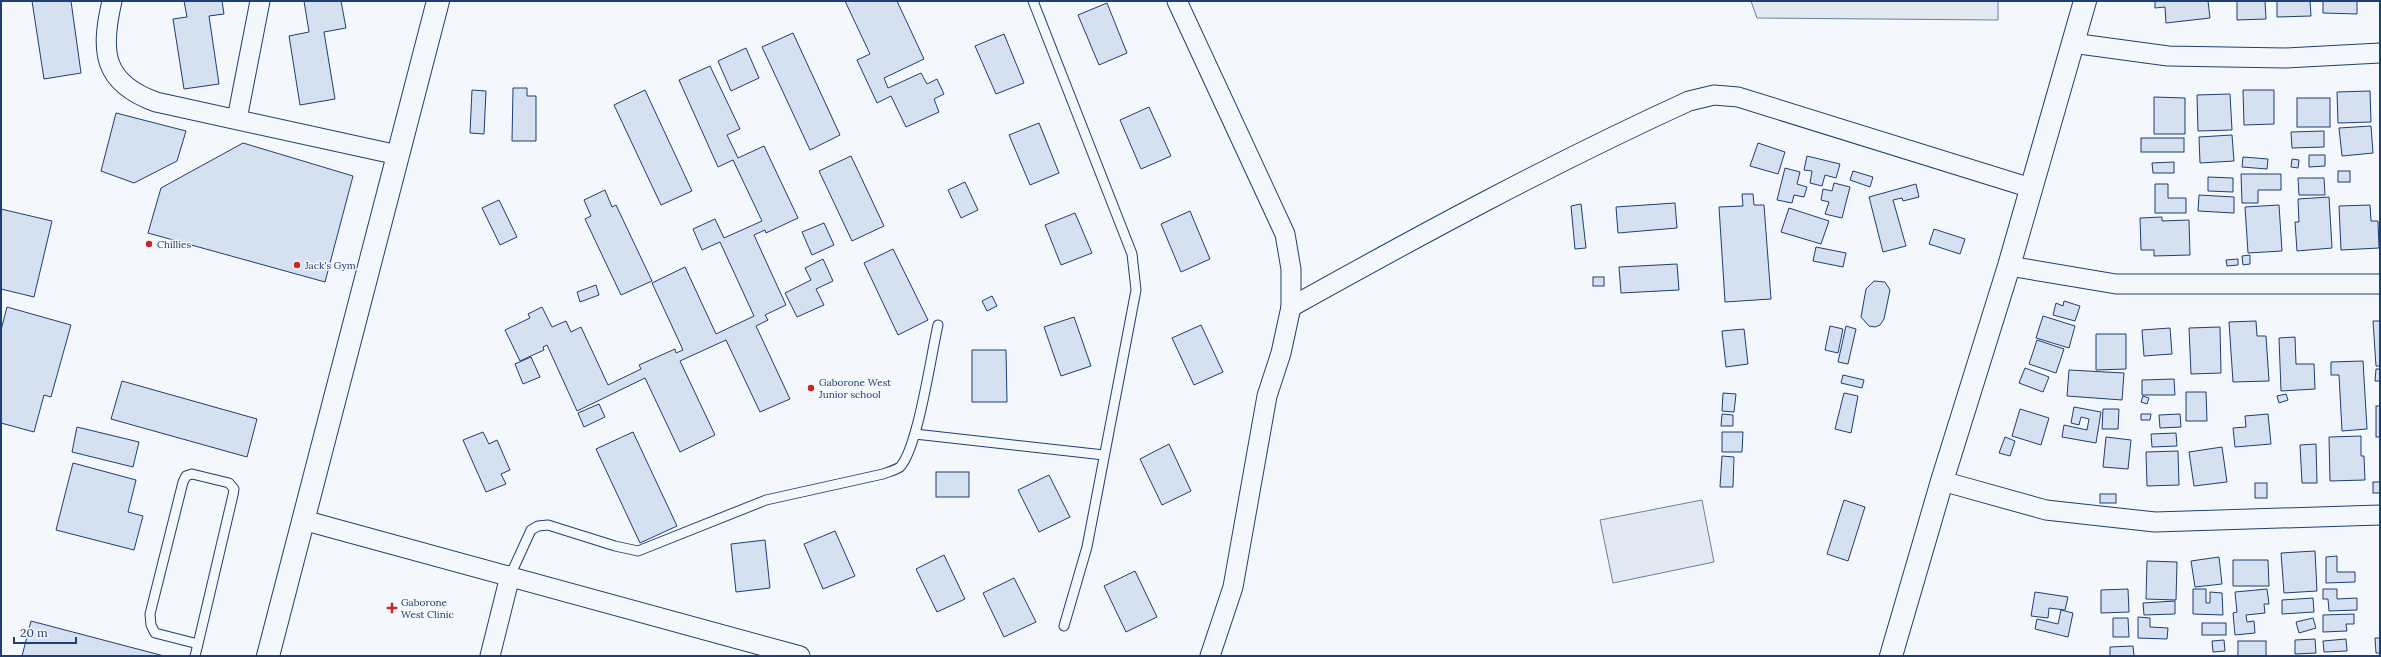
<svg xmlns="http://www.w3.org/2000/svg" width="2381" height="657" viewBox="0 0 2381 657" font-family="Lora,serif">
  <rect width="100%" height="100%" fill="#f4f7fb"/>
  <!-- green -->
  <g fill="#e3e9f0" stroke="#687fa3">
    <polygon points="1751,1 1998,1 1998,20 1757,18"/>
    <polygon points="1702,500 1714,562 1613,583 1600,520"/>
  </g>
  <!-- building -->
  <g fill="#d5e0f0" stroke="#1d3f73">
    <polygon points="32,1 71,1 81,73 44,79"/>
    <polygon points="184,1 222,1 224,14 209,16 219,84 184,89 173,19 187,17"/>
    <polygon points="304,1 341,1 346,28 324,32 335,99 300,105 289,36 309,32"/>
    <polygon points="845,1 897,1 924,59 884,78 888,88 921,73 927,84 937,79 944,94 934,99 939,112 906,127 891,96 877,103 857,60 870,54"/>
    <polygon points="2155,1 2208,1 2210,18 2166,23 2165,7 2155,8"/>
    <polygon points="2237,1 2265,1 2266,19 2237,20"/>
    <polygon points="2277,1 2310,1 2311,16 2277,17"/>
    <polygon points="2323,1 2357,1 2357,14 2323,13"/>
    <polygon points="1107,3 1127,53 1099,65 1078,15"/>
    <polygon points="793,33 840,135 810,150 762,47"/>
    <polygon points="1004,34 1024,83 996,94 975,46"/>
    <polygon points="746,48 759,78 731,91 718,61"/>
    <polygon points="710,66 740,129 727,135 738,158 764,146 798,218 766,233 765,230 754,235 786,305 765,315 768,320 756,326 790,399 760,412 726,340 680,361 715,435 680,452 645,378 577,411 547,345 543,347 544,350 520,361 505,330 530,318 528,314 542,307 552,327 566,321 571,332 581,327 608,385 641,369 639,365 675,349 676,353 683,350 652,283 685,267 716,334 754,316 720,242 702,250 693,229 715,219 724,238 762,221 733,160 718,167 679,80"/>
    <polygon points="513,88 527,88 527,96 536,96 536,141 512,141"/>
    <polygon points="472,90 486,91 484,134 470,133"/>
    <polygon points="645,90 692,191 661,205 614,105"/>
    <polygon points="2243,90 2274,90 2274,124 2244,125"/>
    <polygon points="2370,91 2371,122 2338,123 2337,92"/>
    <polygon points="2230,94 2232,130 2198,131 2197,95"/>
    <polygon points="2154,97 2185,98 2185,134 2154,134"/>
    <rect x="2297" y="98" width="33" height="29"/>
    <polygon points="1149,107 1171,156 1141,169 1120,120"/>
    <polygon points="116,113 186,131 177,161 134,183 101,171"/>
    <polygon points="1039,123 1059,173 1030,185 1009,135"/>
    <polygon points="2371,126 2373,153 2342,156 2339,128"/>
    <polygon points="2324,131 2324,147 2292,148 2291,132"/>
    <polygon points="2232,135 2234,161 2200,163 2199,137"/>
    <rect x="2141" y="138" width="43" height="14"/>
    <polygon points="243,143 353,176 325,282 148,233 161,188"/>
    <polygon points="1758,143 1785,152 1778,174 1750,166"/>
    <polygon points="2309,155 2325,155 2325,166 2309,167"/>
    <polygon points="851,156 884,226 852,241 819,171"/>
    <polygon points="1807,156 1840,164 1836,178 1825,175 1822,186 1810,183 1812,171 1804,170"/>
    <polygon points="2243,157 2268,159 2267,169 2242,167"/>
    <polygon points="2292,159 2299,160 2298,168 2291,167"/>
    <polygon points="2174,162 2174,173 2153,173 2152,163"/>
    <polygon points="1785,168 1800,172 1797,184 1807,187 1804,197 1794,195 1792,203 1777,200"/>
    <polygon points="1853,171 1873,177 1870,187 1850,180"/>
    <rect x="2338" y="171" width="12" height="11"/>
    <polygon points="2241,174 2281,174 2281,190 2258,190 2258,203 2242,203"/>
    <polygon points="2208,177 2233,178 2233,192 2208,191"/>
    <polygon points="2298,178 2324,178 2325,195 2299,195"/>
    <polygon points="965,182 978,210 961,218 948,190"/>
    <polygon points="1834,183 1850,187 1842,218 1825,214 1829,202 1821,200 1823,189 1832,191"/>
    <polygon points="1916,184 1919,197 1903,201 1902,198 1893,200 1906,246 1883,252 1869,197"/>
    <polygon points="2155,184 2168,184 2168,198 2186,198 2186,213 2155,213"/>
    <polygon points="605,190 612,207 616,205 652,281 621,295 585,219 591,216 584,200"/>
    <polygon points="1742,194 1753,194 1754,205 1764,205 1771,299 1725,302 1719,207 1743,206"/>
    <polygon points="2199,195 2234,197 2234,213 2198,211"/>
    <polygon points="2329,197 2332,248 2297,251 2295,222 2299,222 2298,199"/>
    <polygon points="499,200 517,237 500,245 482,208"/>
    <polygon points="1675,203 1677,228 1618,233 1616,207"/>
    <polygon points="1581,204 1586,248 1575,249 1571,206"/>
    <polygon points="2279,205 2282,251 2248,253 2245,207"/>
    <polygon points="2370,205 2371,221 2378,221 2379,248 2341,250 2339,206"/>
    <polygon points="1789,208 1829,221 1821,244 1781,232"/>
    <polygon points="1,209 52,221 34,297 1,289"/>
    <polygon points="1190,211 1210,259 1181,272 1161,224"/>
    <polygon points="1075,213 1092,253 1061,265 1045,225"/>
    <polygon points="2162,217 2162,221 2189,220 2190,255 2154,256 2154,250 2141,250 2140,218"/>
    <polygon points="824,223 834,245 812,255 802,232"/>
    <polygon points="1934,229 1965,239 1960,254 1929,244"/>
    <polygon points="1816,247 1846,253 1843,267 1813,261"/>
    <polygon points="893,249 928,320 898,335 864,263"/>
    <polygon points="2250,255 2250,264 2243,265 2242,256"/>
    <polygon points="823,259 833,281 816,289 824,305 797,317 785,293 811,280 805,268"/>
    <polygon points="2238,259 2238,265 2227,266 2226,260"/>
    <polygon points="1677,264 1679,290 1621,293 1619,267"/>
    <rect x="1593" y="277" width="11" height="9"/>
    <polygon points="1874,281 1885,282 1890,290 1884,319 1880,325 1875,327 1869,326 1861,317 1866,289"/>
    <polygon points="596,285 599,295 580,302 577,292"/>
    <polygon points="992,296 997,306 987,311 982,301"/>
    <polygon points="2064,301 2080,306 2075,321 2053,315 2056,303 2063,306"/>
    <polygon points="7,307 71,325 51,397 44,395 34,432 1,423 1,330"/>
    <polygon points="2043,316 2075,326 2069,348 2036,338"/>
    <polygon points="1074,317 1091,366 1061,376 1044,327"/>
    <polygon points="2256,321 2257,336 2266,336 2269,381 2233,382 2229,322"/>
    <polygon points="2373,321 2380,321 2380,366 2376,366"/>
    <polygon points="1201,325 1223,372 1194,385 1172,338"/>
    <polygon points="1830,326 1843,329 1838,353 1825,350"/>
    <polygon points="1846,326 1856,329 1848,364 1838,362"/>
    <polygon points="2220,327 2221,373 2191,374 2189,328"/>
    <polygon points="2170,328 2172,354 2144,356 2142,330"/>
    <polygon points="1744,329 1748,364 1726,367 1722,331"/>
    <polygon points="2096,334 2126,334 2126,369 2096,370"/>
    <polygon points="2295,337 2296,364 2314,364 2315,389 2281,391 2279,338"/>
    <polygon points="2037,340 2064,349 2056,373 2029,364"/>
    <polygon points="972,350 1006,350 1007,402 972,402"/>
    <polygon points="531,357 540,377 523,384 515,364"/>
    <polygon points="2363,361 2367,429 2342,431 2339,375 2331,375 2331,362"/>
    <polygon points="2025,368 2049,377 2043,392 2019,383"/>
    <polygon points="2376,369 2380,369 2380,381 2375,381"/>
    <polygon points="2069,370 2124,373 2122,400 2067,396"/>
    <polygon points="1843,375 1864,380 1862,388 1841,383"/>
    <polygon points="2174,379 2175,395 2142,395 2142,380"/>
    <polygon points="122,381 257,419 247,457 111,419"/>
    <polygon points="2186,392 2206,392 2207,421 2186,421"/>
    <polygon points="1723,393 1736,394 1734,412 1722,411"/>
    <polygon points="1844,393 1858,396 1851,433 1835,429"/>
    <polygon points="2286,394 2288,400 2279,403 2277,396"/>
    <polygon points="2143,396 2149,398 2147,404 2141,402"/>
    <polygon points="599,404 605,417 584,427 578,413"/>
    <rect x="2376" y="406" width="4" height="31"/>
    <polygon points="2074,407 2101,412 2096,443 2062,437 2064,425 2087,430 2089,419 2081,417 2079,425 2071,423"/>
    <polygon points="2020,409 2049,418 2041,445 2012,436"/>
    <polygon points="2103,409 2119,409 2118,429 2102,429"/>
    <polygon points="1722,414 1733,415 1733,426 1721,426"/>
    <polygon points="2141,414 2151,414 2150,420 2141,420"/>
    <polygon points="2180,414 2181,427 2160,428 2159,415"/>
    <polygon points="2268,414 2271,444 2235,447 2233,428 2246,427 2245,416"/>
    <polygon points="77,427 139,442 133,467 72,452"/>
    <polygon points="483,432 489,444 497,440 510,470 501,474 506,484 486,492 463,440"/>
    <polygon points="633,432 677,526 640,543 596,449"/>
    <polygon points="1722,432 1743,432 1742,452 1722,452"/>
    <polygon points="2176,433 2177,446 2152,447 2151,434"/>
    <polygon points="2361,436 2361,456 2364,456 2365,480 2330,481 2329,437"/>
    <polygon points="2005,437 2015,441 2010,456 1999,453"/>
    <polygon points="2106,437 2131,440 2128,469 2103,467"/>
    <polygon points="1169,444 1191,491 1162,505 1140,459"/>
    <polygon points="2316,444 2317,483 2302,483 2300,445"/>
    <polygon points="2222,447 2227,482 2194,486 2189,452"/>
    <polygon points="2178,451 2179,485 2147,486 2146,452"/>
    <polygon points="1722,456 1734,457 1733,487 1720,487"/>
    <polygon points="73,463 136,480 128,512 143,516 134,550 56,530"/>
    <rect x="936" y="472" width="33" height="25"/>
    <polygon points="1049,475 1070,517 1039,532 1018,490"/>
    <rect x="2373" y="482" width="7" height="11"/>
    <rect x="2255" y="483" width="12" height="15"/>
    <rect x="2100" y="494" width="16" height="9"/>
    <polygon points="1844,500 1865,507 1848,561 1827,554"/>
    <polygon points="835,531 855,576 823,589 804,544"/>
    <polygon points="765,540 770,588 736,592 731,544"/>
    <polygon points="2315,551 2317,591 2284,593 2281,553"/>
    <polygon points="944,555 965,599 937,612 916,569"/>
    <polygon points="2337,556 2337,572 2355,572 2355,582 2326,583 2326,557"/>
    <polygon points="2219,557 2222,584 2195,587 2191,561"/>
    <polygon points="2233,560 2268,560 2269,586 2233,586"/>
    <polygon points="2147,561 2177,562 2176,600 2146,599"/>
    <polygon points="1135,571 1157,617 1126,632 1104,586"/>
    <polygon points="1014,578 1036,622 1004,637 983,593"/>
    <polygon points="2128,589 2129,612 2101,613 2101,590"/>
    <polygon points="2193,589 2206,589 2206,603 2210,603 2210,592 2222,593 2223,615 2193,614"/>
    <polygon points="2267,589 2269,604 2264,604 2265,613 2246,615 2247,622 2254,621 2255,633 2235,635 2233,613 2237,612 2235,592"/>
    <polygon points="2323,589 2337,589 2337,599 2357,598 2357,610 2329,611 2328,599 2323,599"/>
    <polygon points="2035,592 2068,597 2065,610 2049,608 2048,618 2031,616"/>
    <polygon points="2313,598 2314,612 2282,614 2282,600"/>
    <polygon points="2175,601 2175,614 2144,615 2143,603"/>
    <polygon points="2061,610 2073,613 2068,637 2035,629 2037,619 2058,624"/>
    <polygon points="2354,614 2354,624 2346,624 2347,631 2323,632 2323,615"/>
    <polygon points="2138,617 2150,618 2150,627 2168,628 2167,639 2138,638"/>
    <polygon points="2113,618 2128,618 2129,637 2113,637"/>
    <polygon points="2313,618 2316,628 2299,633 2296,622"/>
    <polygon points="31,621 164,656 22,656"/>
    <rect x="2202" y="623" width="24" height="12"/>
    <polygon points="2375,638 2380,638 2380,653 2376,653"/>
    <polygon points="2315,639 2316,653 2295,654 2295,640"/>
    <polygon points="2346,639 2347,651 2324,652 2323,641"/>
    <polygon points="2224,640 2225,651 2213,652 2212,641"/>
    <rect x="2238" y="641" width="28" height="15"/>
    <polygon points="2133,646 2134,656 2110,656 2110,647"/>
  </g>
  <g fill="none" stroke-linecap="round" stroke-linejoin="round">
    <defs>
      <g id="lane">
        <polyline points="1033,1 1132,254 1136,290 1087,547 1064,626"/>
        <polyline points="915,434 1104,455"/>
        <path d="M510,576L531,530L538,526L548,525L615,546L638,551L766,500L883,474C888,472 896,470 900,467C918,448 931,355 938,325"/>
        <polyline points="195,656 198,644 233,495 234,489 229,483 192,474 186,476 183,482 150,614 151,625 155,633 198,644"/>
      </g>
      <g id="street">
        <path d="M112,1C100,52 103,83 156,102L398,155"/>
        <polyline points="1177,1 1285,234 1291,269 1291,307 1281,353 1267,396 1233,587 1210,656"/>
        <polyline points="2072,43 2168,56 2285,58 2380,53"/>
        <polyline points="237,119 260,1"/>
        <polyline points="2009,266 2116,284 2380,284"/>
        <path d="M1291,307C1422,234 1553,163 1689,101L1714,95L1738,97L2031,188"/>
        <polyline points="1942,481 2046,510 2155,522 2380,515"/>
        <polyline points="303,520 800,656"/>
        <polyline points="490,656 510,576"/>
      </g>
      <g id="secondary">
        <polyline points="268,656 438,1"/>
        <polyline points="1891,656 1942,481 2009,266 2085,1"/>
      </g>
    </defs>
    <!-- lane casing -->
    <use href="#lane" stroke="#1d3f73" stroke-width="11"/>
    <!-- street casing -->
    <use href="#street" stroke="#1d3f73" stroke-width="21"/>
    <!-- secondary casing -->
    <use href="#secondary" stroke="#1d3f73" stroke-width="24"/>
    <!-- lane -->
    <use href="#lane" stroke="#f4f7fb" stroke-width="9"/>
    <!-- street -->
    <use href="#street" stroke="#f4f7fb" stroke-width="19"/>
    <!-- secondary -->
    <use href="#secondary" stroke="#f4f7fb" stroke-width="22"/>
  </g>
  <!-- markers -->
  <g fill="#c62828" stroke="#f4f7fb" stroke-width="1.5">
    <circle cx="149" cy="244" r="4"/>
    <circle cx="297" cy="265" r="4"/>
    <circle cx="811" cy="388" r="4"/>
    <path d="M390 602h4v4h4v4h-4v4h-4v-4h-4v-4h4z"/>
  </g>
  <g text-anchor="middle" stroke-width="3" stroke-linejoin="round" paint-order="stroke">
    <!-- poi labels -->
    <g font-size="10" fill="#1d3f73" stroke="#f4f7fb" text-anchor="start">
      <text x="157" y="248">Chillies</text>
      <text x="305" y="269">Jack's Gym</text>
      <text x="819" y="386">Gaborone West<tspan x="819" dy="12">Junior school</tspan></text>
      <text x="401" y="606">Gaborone<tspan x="401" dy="12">West Clinic</tspan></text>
    </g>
  </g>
  <!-- border -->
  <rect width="2381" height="657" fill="none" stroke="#1d3f73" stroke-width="4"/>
  <!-- scale -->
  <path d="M14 637v6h62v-6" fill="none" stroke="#1d3f73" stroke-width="2"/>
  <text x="20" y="637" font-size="12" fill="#1d3f73" stroke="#f4f7fb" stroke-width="3" paint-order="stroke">20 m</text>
</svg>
